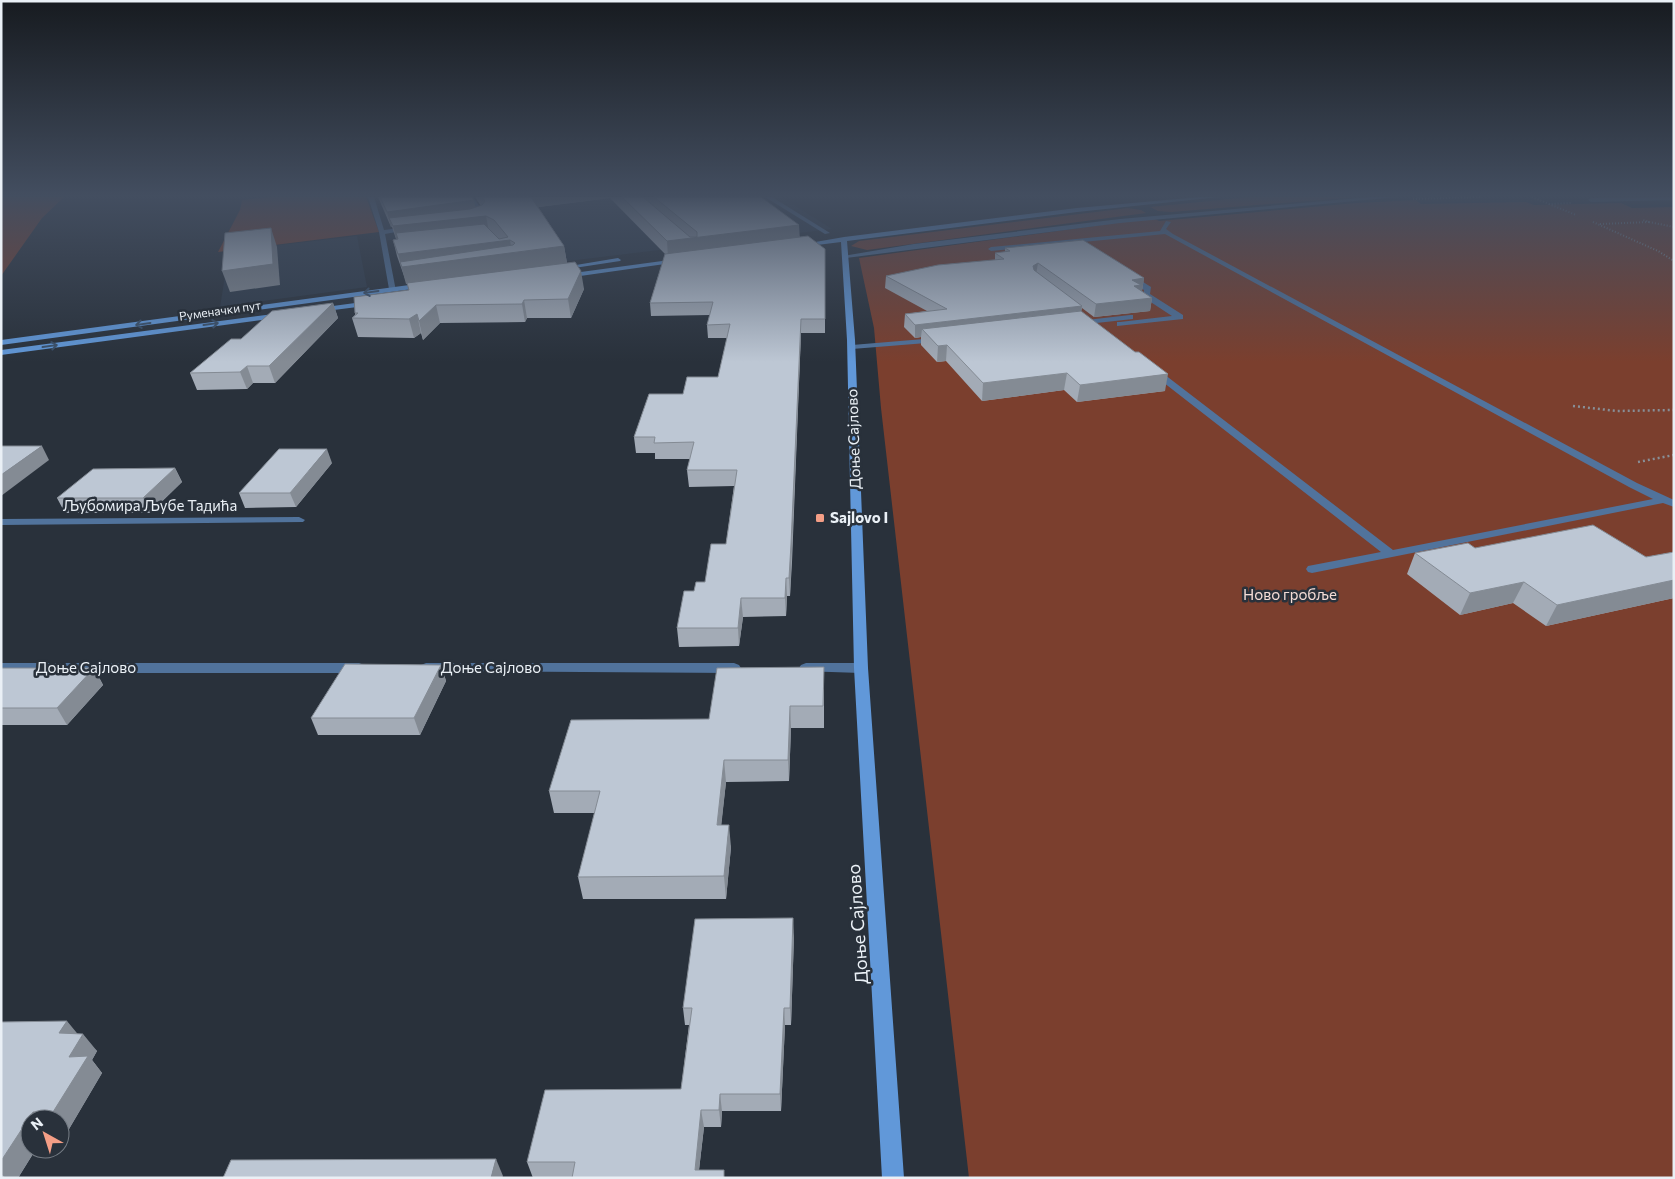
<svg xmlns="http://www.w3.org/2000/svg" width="1675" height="1179" viewBox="0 0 1675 1179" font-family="Commissioner,sans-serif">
  <rect width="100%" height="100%" fill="#29313b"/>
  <!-- built -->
  <g fill="#2e3a49">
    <polygon points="366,197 781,197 832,229 519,267 498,228 382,241"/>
    <polygon points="357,236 367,287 220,307 229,251"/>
  </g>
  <!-- green -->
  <g fill="#7b3f2e">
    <polygon points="1,197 64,197 42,218 1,276"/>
    <polygon points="272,197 366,197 379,232 218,252 240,210 242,200"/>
    <polygon points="1249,197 1356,197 1171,212 1158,211 1150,207"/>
    <polygon points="1416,200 1421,204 1526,202 1534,205 1621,203 1632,208 1674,207 1674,1178 969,1178 881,408 874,328 859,258 1153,218 1159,221 1356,203"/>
    <polygon points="1128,208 1141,210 1146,213 867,250 851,246 859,241"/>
  </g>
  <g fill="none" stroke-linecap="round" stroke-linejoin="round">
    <!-- path-far1 -->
    <g stroke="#888f97" stroke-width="2" stroke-dasharray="1 2" stroke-linecap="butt">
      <polyline points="1532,197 1549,204 1571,203"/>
      <polyline points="1413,199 1482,197"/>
      <polyline points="1549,204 1576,215"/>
      <polyline points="1593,222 1658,251 1674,261"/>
      <polyline points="1649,222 1674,227"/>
      <polyline points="1600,224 1649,222 1643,220"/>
    </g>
    <!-- path -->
    <g stroke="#888f97" stroke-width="2.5" stroke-dasharray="2 3" stroke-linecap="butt">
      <polyline points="1573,406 1617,411 1674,410"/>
      <polyline points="1638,462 1674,455"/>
    </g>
    <!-- lane -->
    <g fill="#51739c" fill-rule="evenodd">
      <polygon points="368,197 374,197 384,230 409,227 412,229 385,234 396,291 389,289 379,232"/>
      <polygon points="467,197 473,197 486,216 480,221 475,220 480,216"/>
      <polygon points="765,197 772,197 830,233 825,234"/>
      <polygon points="1371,197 1397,197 1120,223 846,258 843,256 914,244 1120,219"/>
      <polygon points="1674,197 1674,200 1591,202 1588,200 1591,198"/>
      <polygon points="1166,221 1171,222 1166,229 1173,234 1637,483 1674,500 1674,507 1663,503 1312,573 1308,572 1306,569 1308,566 1381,552 1150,372 1150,368 1156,368 1393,550 1653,499 1629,487 1165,234 991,251 988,249 991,247 1160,231"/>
      <polygon points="1126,275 1132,275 1151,287 1150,294 1183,315 1183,319 1117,326 1117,322 1120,322 1172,316 1143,297 1144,290 1126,279"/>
      <polygon points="1130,315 1133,315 1133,319 1078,325 1074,323 1078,321"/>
      <polygon points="936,338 939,338 939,342 852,349 848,347 852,345"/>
    </g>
    <!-- street -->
    <g fill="#51739c" fill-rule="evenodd">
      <polygon points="299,517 305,520 303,522 1,525 1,519"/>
      <polygon points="1,663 359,663 364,665 366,668 364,671 359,673 1,673"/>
      <polygon points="426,663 734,663 739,665 741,668 739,671 734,673 421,671 419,668 421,665"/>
      <polygon points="806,663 861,663 866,665 868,668 866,671 861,673 801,671 799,668 801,665"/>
    </g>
    <!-- secondary -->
    <g fill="#6198d9" fill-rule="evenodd">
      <polygon points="1199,197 1219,197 1077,212 847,241 855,340 868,668 904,1178 882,1178 854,668 847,340 841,242 801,247 798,245 844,237 1077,208"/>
      <polygon points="618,258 621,260 620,261 561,270 558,268"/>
      <polygon points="677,259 679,260 679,262 566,278 562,276 566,274"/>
      <polygon points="424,283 427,283 427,287 1,345 1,340"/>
      <polygon points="370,301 373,301 373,305 318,312 314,310 318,308"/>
      <polygon points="281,313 285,315 284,317 1,355 1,350"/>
    </g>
  </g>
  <!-- wall -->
  <g fill="#a3abb6">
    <polygon points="378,197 471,197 475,208 481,206 475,197 761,197 800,237 825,249 825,333 801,333 792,562 790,596 787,596 786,616 743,617 739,646 679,647 677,628 694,591 705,582 726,544 734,486 689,487 687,470 690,459 655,459 655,453 636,453 634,437 683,394 718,377 727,338 708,338 707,325 710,315 651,316 650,303 665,254 610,198 538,207 564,246 567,263 584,289 571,318 527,318 525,322 440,323 423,340 421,333 414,338 358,337 352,318 355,315 355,313 409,290 397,256 393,240 396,239 392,227 391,227"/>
    <polygon points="1005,248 1144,278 1142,291 1152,298 1150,311 1094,317 1082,308 1081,312 1165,391 1077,402 1064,390 982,401 946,361 937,362 921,345 921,337 915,338 904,327 905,314 927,311 885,288 886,276 995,260 995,253 1005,252"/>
    <polygon points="333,303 338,318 275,383 253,383 247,389 197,390 190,373 241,339"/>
    <polygon points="332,463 296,507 245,508 239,493"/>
    <polygon points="175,468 182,482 150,513 65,513 57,498"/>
    <polygon points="1475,548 1646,557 1674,552 1674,598 1546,626 1513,603 1460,615 1407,574 1415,553"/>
    <polygon points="441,665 446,681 420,735 318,735 311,718"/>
    <polygon points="1,668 94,668 103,685 67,725 1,725"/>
    <polygon points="824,689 824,728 791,728 789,781 726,782 721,825 731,847 726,899 583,899 578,877 595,813 554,813 549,791 709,719"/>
    <polygon points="794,936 791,1025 785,1025 781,1111 722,1111 721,1127 704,1127 699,1170 725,1178 533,1178 527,1162 681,1089 689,1025 685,1025 683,1008"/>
    <polygon points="1,1022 77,1034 97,1051 92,1060 102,1073 69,1129 60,1129 60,1119 30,1119 30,1149 36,1149 18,1178 1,1178"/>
  </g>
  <!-- shaded-wall -->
  <g fill="#848b94">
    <polygon points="529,197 610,197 610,198 531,208"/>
    <polygon points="474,200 477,216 486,216 489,232 396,233 398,242 397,242 393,226 389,218 392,227 391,227 387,212"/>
    <polygon points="799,225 800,241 668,258 667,241"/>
    <polygon points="271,228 277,247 280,285 230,292 222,271"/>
    <polygon points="510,240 512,253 564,246 567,263 406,284 398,254"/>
    <polygon points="1038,263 1036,275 1033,266"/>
    <polygon points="581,271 584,289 571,318 568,299"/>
    <polygon points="1144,278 1142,291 1139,298 1132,280"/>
    <polygon points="1152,298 1150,311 1094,317 1096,304"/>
    <polygon points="524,300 527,318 525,322 522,304"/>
    <polygon points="333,303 338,318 275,383 269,366"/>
    <polygon points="436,305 440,323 423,340 419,321"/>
    <polygon points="1082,306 1080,319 922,329 921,337 915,338 915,325"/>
    <polygon points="417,314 421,333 414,338 409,319"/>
    <polygon points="801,319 801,333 790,596 789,578"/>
    <polygon points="947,345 946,361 937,362 938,346"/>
    <polygon points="247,366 253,383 247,389 240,372"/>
    <polygon points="1067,373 1064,390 982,401 983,383"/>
    <polygon points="1168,374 1165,391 1077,402 1080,385"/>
    <polygon points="42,446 49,460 1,496 1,475"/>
    <polygon points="327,449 332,463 296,507 290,493"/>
    <polygon points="175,468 182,482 150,513 143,498"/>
    <polygon points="786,578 787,596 786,616 785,598"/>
    <polygon points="1674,580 1674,598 1546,626 1557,605"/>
    <polygon points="1524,582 1513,603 1460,615 1470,593"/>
    <polygon points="741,598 743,617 739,646 738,628"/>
    <polygon points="441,665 446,681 420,735 414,718"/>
    <polygon points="94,668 103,685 67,725 57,708"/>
    <polygon points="790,706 791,728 789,781 788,760"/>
    <polygon points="724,760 726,782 719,847 717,825"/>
    <polygon points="729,825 731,847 726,899 724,876"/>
    <polygon points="793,918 794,936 791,1025 790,1008"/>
    <polygon points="784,1008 785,1025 781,1111 780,1094"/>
    <polygon points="67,1021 81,1038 83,1034 97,1051 92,1060 102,1073 69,1129 53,1112 69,1057 59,1033"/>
    <polygon points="720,1094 722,1111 721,1127 719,1110"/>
    <polygon points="701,1110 704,1127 698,1178 695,1170"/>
    <polygon points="33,1112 39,1119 30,1119 30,1149 36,1149 18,1178 6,1178 1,1174 1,1161"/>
    <polygon points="496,1159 503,1176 502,1178 491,1178"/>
  </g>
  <!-- building -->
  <g fill="#bdc7d4" stroke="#848b94">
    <polygon points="380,197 471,197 474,200 387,212"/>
    <polygon points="482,197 531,197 564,246 402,267 400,262 513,245 515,243 510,240 398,254 393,240 398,239 396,233 484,224 499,239 508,237 494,220 486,216 393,226 389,218 470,209 482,205 485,201"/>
    <polygon points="622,197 643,197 690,237 697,237 697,232 654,197 761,197 799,225 667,241"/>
    <polygon points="271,228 273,264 222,271 225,233"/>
    <polygon points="808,236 825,249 825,319 801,319 791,544 789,578 786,578 785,598 741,598 738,628 677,628 684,591 694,591 696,582 705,582 711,544 726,544 737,470 687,470 694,442 654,443 655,437 634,437 649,394 683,394 687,377 718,377 730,324 707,325 713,302 650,303 665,254"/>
    <polygon points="1083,240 1144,278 1132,280 1141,285 1134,286 1152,298 1096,304 1038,263 1033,266 1034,270 1082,306 915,325 905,314 947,309 886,276 938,265 1004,259 995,253 1010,251 1005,248"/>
    <polygon points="575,262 581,271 568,299 524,300 522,304 436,305 419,321 417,314 409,319 352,318 358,313 355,313 354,297 409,290 407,283"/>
    <polygon points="333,303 269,366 247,366 240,372 190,373 231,339 241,339 272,311"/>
    <polygon points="1081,311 1135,352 1139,352 1168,374 1080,385 1067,373 983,383 947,345 938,346 922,329"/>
    <polygon points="1,446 42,446 1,475"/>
    <polygon points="279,449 327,449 290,493 239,493"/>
    <polygon points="175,468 143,498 57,498 93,469"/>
    <polygon points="1593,525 1646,557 1674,552 1674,580 1557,605 1524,582 1470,593 1415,553 1468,543 1475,548"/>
    <polygon points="345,664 441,665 414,718 311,718"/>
    <polygon points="824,667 823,706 790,706 788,760 724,760 717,825 729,825 724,876 578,877 600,791 549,791 571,720 709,719 717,668"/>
    <polygon points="1,668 94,668 57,708 1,708"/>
    <polygon points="793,918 790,1008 784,1008 780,1094 720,1094 719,1110 701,1110 695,1170 724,1170 724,1178 572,1178 575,1162 527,1162 545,1090 681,1089 692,1008 683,1008 695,919"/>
    <polygon points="67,1021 59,1033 83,1034 69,1057 88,1056 53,1112 33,1112 1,1161 1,1022"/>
    <polygon points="496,1159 491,1178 223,1178 231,1160"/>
  </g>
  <!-- one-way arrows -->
  <defs><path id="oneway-shaft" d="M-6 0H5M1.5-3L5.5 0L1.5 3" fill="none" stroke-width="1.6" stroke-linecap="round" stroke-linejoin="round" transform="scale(1.25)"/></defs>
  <g stroke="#3a506a">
    <use href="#oneway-shaft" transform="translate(371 292) rotate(172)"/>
    <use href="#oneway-shaft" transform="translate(143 324) rotate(172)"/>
    <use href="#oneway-shaft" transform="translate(211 324) rotate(-8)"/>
    <use href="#oneway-shaft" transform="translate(50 346) rotate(-8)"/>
  </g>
  <!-- sky -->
  <linearGradient id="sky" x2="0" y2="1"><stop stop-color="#171b20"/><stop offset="0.54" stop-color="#434e60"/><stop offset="1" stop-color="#434e60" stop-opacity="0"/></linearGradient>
  <rect width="1675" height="362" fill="url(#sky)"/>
  <!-- markers -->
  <rect fill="#f49e86" stroke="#29313b" stroke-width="2" x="815" y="513" width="10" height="10" rx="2.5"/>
  <g text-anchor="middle" stroke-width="5" stroke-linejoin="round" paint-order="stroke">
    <!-- far-street labels -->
    <g font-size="12" fill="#eaf0f6" stroke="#29313b">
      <text transform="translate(220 311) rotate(-8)" y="4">Руменачки пут</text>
    </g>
    <!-- street labels -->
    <g font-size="15" fill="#eaf0f6" stroke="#29313b">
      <text transform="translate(854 439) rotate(-92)" y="5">Доње Сајлово</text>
      <text x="150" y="511">Љубомира Љубе Тадића</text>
      <text x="86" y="673">Доње Сајлово</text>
      <text x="491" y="673">Доње Сајлово</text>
    </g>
    <!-- poi labels -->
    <g font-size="15" font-weight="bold" fill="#eaf0f6" stroke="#29313b" text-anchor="start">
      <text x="830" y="523">Sajlovo I</text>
    </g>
    <!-- park labels -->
    <g font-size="15" fill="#f4dcd6" stroke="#29313b">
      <text x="1290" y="600">Ново гробље</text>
    </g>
    <!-- near-street labels -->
    <g font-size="18" fill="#eaf0f6" stroke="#29313b">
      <text transform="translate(858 924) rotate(-94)" y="6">Доње Сајлово</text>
    </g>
  </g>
  <!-- border -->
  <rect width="1675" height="1179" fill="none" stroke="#eaf0f6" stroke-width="5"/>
  <!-- north arrow -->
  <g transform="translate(45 1134) rotate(321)"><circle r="24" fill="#29313b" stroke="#767d86"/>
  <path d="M0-4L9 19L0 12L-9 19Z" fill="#f49e86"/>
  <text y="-8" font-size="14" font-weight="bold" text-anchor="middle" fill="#eaf0f6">N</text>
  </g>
</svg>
